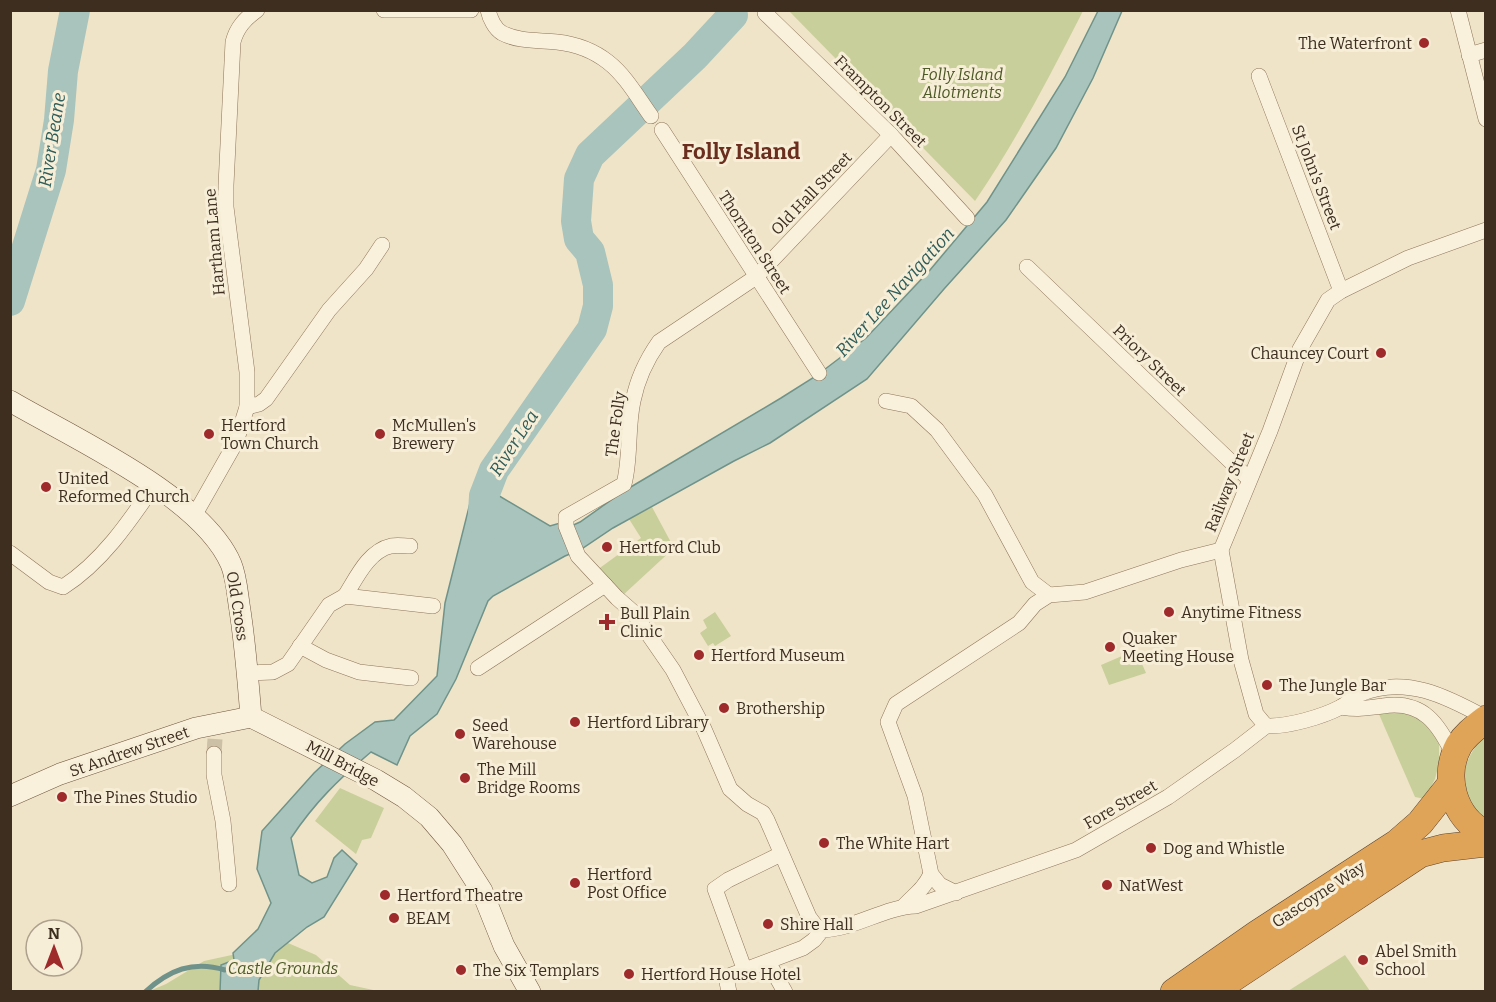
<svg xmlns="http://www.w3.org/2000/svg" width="1496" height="1002" viewBox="0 0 1496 1002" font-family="Bitter,serif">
  <rect width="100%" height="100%" fill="#f0e4c8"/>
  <!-- green -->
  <g fill="#c9cf9b">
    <path d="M789,11H1083C1050,76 1016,141 975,201Z"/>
    <polygon points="652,507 674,548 622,596 597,570 641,538 629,519"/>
    <polygon points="715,612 731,636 715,646 713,643 708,646 700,633 707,628 703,620"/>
    <polygon points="1136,650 1146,673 1109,685 1101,665"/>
    <polygon points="1385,711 1414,714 1427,724 1439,741 1439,763 1435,779 1425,799 1415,797 1378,712"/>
    <path d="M1485,736V820C1456,793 1458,763 1485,736Z"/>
    <polygon points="340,788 384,808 371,838 362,840 356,854 315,821"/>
    <polygon points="288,943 316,955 350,985 378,991 147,992 166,984 204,961"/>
    <polygon points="1345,955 1370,991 1288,991"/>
  </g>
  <!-- water -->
  <path fill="#a9c4bc" stroke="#6f938a" stroke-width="1.5" d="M1098,11H1122L1093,78L1056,148L1006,220L944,289L867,379L770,443L734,461L613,528L580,550L565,556L493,596L488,601L456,679L437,714L410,736L397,765L371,752C339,779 315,802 291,838L299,875L312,883L327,877L334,858L342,850L357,864L324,917L307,927L275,953L259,980L258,991L220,992L221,965L234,960L233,953L258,929L271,903L257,869L262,831L314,773L345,744L375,722L394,720L437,676L445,603L473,491L477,485L491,491L550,526L560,523L567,528L580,522L624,491L781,398L816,376L866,338L930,270L987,202L1065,77Z"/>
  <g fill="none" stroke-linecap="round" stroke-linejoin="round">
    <!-- stream -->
    <path stroke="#6f938a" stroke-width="5" d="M145,992C169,970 193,960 225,970"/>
    <!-- river -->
    <g stroke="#a9c4bc" stroke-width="30">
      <polyline points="10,301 51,170 59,120 63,71 75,10"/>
      <polyline points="482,530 484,496 494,470 592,329 598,306 598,285 590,252 579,239 576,221 579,179 590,155 695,56 733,15"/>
    </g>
    <!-- street-tunnel -->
    <polyline stroke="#ccc0a6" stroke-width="15" stroke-dasharray="15 8" stroke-linecap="butt" points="214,754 215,739"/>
    <defs>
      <g id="street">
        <polyline points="384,10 471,10"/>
        <path d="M488,10C490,19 495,29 502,33C519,42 540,40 557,42C575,44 594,51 608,62C626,76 638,98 651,116"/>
        <polyline points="1458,10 1486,119"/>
        <polyline points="765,13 891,135 967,218"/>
        <polyline points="1469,55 1486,50"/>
        <polyline points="1259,76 1341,291"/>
        <polyline points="662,130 819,373"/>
        <polyline points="1027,267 1249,479"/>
        <polyline points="886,401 911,406 937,430 985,495 1032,582 1049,595"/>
        <polyline points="247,407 259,404 266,399 329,310 366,269 382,245"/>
        <path d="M194,516L236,442L247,407V372L226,207V185L233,42C237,27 245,19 257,10"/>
        <path d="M10,553L49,582L63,587C102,562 129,522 155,484"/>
        <path d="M345,596C356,579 368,551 391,546C397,545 404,546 410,546"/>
        <polyline points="300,646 326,660 359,672 411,678"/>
        <polyline points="478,668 605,585"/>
        <polyline points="247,673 273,672 288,664 329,605 345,596 433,606"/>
        <path d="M1341,707C1359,710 1365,708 1383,706C1423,700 1439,724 1454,756"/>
        <polyline points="1266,726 1256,714 1241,660 1221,550 1270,431 1300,349 1328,300 1341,291 1408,258 1486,230"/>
        <polyline points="214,754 214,775 223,821 229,884"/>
        <polyline points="956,893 940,885 931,874 915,796 888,722 896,704 1019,623 1035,604 1049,595 1085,592 1181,560 1221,550"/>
        <path d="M903,907C914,895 924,889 931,874"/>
        <path d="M822,930L815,925L809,917L767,820L763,813L747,804L730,789L704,729L673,670L633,612L617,598L578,556L566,526V517L624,484C631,457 627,429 633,401C637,381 647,359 659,342L756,277L891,135"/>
        <polyline points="768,962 785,992"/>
        <polyline points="745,971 715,889 728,880 781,854"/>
        <path d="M729,992L726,977L803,948L814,940L822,930C855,929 884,907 916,906L1076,850L1168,797L1235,750L1266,726C1287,727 1322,717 1341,707C1348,703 1353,697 1360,694C1405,675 1446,696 1486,718"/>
      </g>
      <g id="secondary">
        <path d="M10,401C73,438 202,496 231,564C236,576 237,590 239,604C245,641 248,679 251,717"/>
        <polyline points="251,717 376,780 404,797 429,817 452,844 482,891 504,946 530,992"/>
        <polyline points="10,796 60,774 196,728 251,717"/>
      </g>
      <g id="highway">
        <path d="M1486,719C1476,727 1466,734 1459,745C1442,776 1453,818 1486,834"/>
        <polyline points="1174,992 1257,934 1397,843 1420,823 1451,784"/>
        <polyline points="1212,992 1420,854 1443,848 1486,843"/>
      </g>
    </defs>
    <!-- street casing -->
    <use href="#street" stroke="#8d765c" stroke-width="16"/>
    <!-- secondary casing -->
    <use href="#secondary" stroke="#6f573f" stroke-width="22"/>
    <!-- highway casing -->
    <use href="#highway" stroke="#5b4430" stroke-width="28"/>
    <!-- street -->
    <use href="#street" stroke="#faf1dc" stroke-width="15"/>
    <!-- secondary -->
    <use href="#secondary" stroke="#faf1dc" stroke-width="21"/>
    <!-- highway -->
    <use href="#highway" stroke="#e0a458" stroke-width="27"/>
  </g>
  <!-- markers -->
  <g fill="#9e2a2b" stroke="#f7eed8" stroke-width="2">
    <circle cx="1424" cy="43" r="6"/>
    <circle cx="1381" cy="353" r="6"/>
    <circle cx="209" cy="434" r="6"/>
    <circle cx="380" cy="434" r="6"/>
    <circle cx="46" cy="487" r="6"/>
    <circle cx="607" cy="547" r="6"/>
    <circle cx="1169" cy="612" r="6"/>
    <path d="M604 613h6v6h6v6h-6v6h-6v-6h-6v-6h6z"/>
    <circle cx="1110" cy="647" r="6"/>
    <circle cx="699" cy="655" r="6"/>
    <circle cx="1267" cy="685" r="6"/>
    <circle cx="724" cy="708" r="6"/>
    <circle cx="575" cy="722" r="6"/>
    <circle cx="460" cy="734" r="6"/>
    <circle cx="465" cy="778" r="6"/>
    <circle cx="62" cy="797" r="6"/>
    <circle cx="824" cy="843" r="6"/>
    <circle cx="1151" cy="848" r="6"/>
    <circle cx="575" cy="883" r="6"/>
    <circle cx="1107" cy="885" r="6"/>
    <circle cx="385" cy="895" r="6"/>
    <circle cx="394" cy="918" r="6"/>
    <circle cx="768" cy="924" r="6"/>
    <circle cx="1363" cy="960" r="6"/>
    <circle cx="461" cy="970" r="6"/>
    <circle cx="629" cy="974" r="6"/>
  </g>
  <g text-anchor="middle" stroke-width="6" stroke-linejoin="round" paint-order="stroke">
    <!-- poi labels -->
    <g font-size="16" fill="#3d2e20" stroke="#f7eed8" text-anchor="start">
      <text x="1412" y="49" text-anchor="end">The Waterfront</text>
      <text x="1369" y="359" text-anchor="end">Chauncey Court</text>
      <text x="221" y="431">Hertford<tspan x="221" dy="18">Town Church</tspan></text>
      <text x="392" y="431">McMullen's<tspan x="392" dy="18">Brewery</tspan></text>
      <text x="58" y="484">United<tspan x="58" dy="18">Reformed Church</tspan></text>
      <text x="619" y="553">Hertford Club</text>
      <text x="1181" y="618">Anytime Fitness</text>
      <text x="620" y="619">Bull Plain<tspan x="620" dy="18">Clinic</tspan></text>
      <text x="1122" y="644">Quaker<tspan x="1122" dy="18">Meeting House</tspan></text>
      <text x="711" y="661">Hertford Museum</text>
      <text x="1279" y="691">The Jungle Bar</text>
      <text x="736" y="714">Brothership</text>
      <text x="587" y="728">Hertford Library</text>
      <text x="472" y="731">Seed<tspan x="472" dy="18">Warehouse</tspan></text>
      <text x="477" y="775">The Mill<tspan x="477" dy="18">Bridge Rooms</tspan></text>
      <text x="74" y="803">The Pines Studio</text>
      <text x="836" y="849">The White Hart</text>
      <text x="1163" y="854">Dog and Whistle</text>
      <text x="587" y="880">Hertford<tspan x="587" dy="18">Post Office</tspan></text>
      <text x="1119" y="891">NatWest</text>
      <text x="397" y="901">Hertford Theatre</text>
      <text x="406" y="924">BEAM</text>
      <text x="780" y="930">Shire Hall</text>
      <text x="1375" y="957">Abel Smith<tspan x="1375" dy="18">School</tspan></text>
      <text x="473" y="976">The Six Templars</text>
      <text x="641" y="980">Hertford House Hotel</text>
    </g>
    <!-- park labels -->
    <g font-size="16" font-style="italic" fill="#4d5a26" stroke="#f7eed8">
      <text x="962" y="80">Folly Island<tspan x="962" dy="18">Allotments</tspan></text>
      <text x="283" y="974">Castle Grounds</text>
    </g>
    <!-- street labels -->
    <g font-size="16" fill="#3d2e20" stroke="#f7eed8">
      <text transform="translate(881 101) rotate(45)" y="6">Frampton Street</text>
      <text transform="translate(1317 177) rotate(69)" y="6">St John's Street</text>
      <text transform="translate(811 193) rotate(-46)" y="6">Old Hall Street</text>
      <text transform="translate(214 242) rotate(-95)" y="6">Hartham Lane</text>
      <text transform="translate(755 242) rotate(57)" y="6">Thornton Street</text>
      <text transform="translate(1150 360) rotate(44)" y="6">Priory Street</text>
      <text transform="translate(615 424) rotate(-82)" y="6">The Folly</text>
      <text transform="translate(1229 482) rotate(-68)" y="6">Railway Street</text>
      <text transform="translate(238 606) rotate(81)" y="6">Old Cross</text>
      <text transform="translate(129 751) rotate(-19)" y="6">St Andrew Street</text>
      <text transform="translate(343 763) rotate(28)" y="6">Mill Bridge</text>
      <text transform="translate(1120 804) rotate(-30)" y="6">Fore Street</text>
      <text transform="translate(1318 894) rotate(-33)" y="6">Gascoyne Way</text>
    </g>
    <!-- water labels -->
    <g font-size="18" font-style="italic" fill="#2f5d5a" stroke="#f7eed8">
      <text transform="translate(52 140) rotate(-81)" y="6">River Beane</text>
      <text transform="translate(895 292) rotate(-48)" y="6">River Lee Navigation</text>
      <text transform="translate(514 443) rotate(-57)" y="6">River Lea</text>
    </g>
    <!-- district labels -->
    <g font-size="22" font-weight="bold" fill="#6b2e1e" stroke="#f7eed8">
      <text x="741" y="159">Folly Island</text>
    </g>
  </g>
  <!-- border -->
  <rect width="1496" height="1002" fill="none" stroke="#3d2e20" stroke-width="24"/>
  <!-- north arrow -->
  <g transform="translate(54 948)"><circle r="28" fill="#f7eed8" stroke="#ada18e" stroke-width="1.5"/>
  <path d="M0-4.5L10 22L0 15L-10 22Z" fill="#9e2a2b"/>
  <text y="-9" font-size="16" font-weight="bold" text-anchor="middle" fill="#3d2e20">N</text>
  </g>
</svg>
